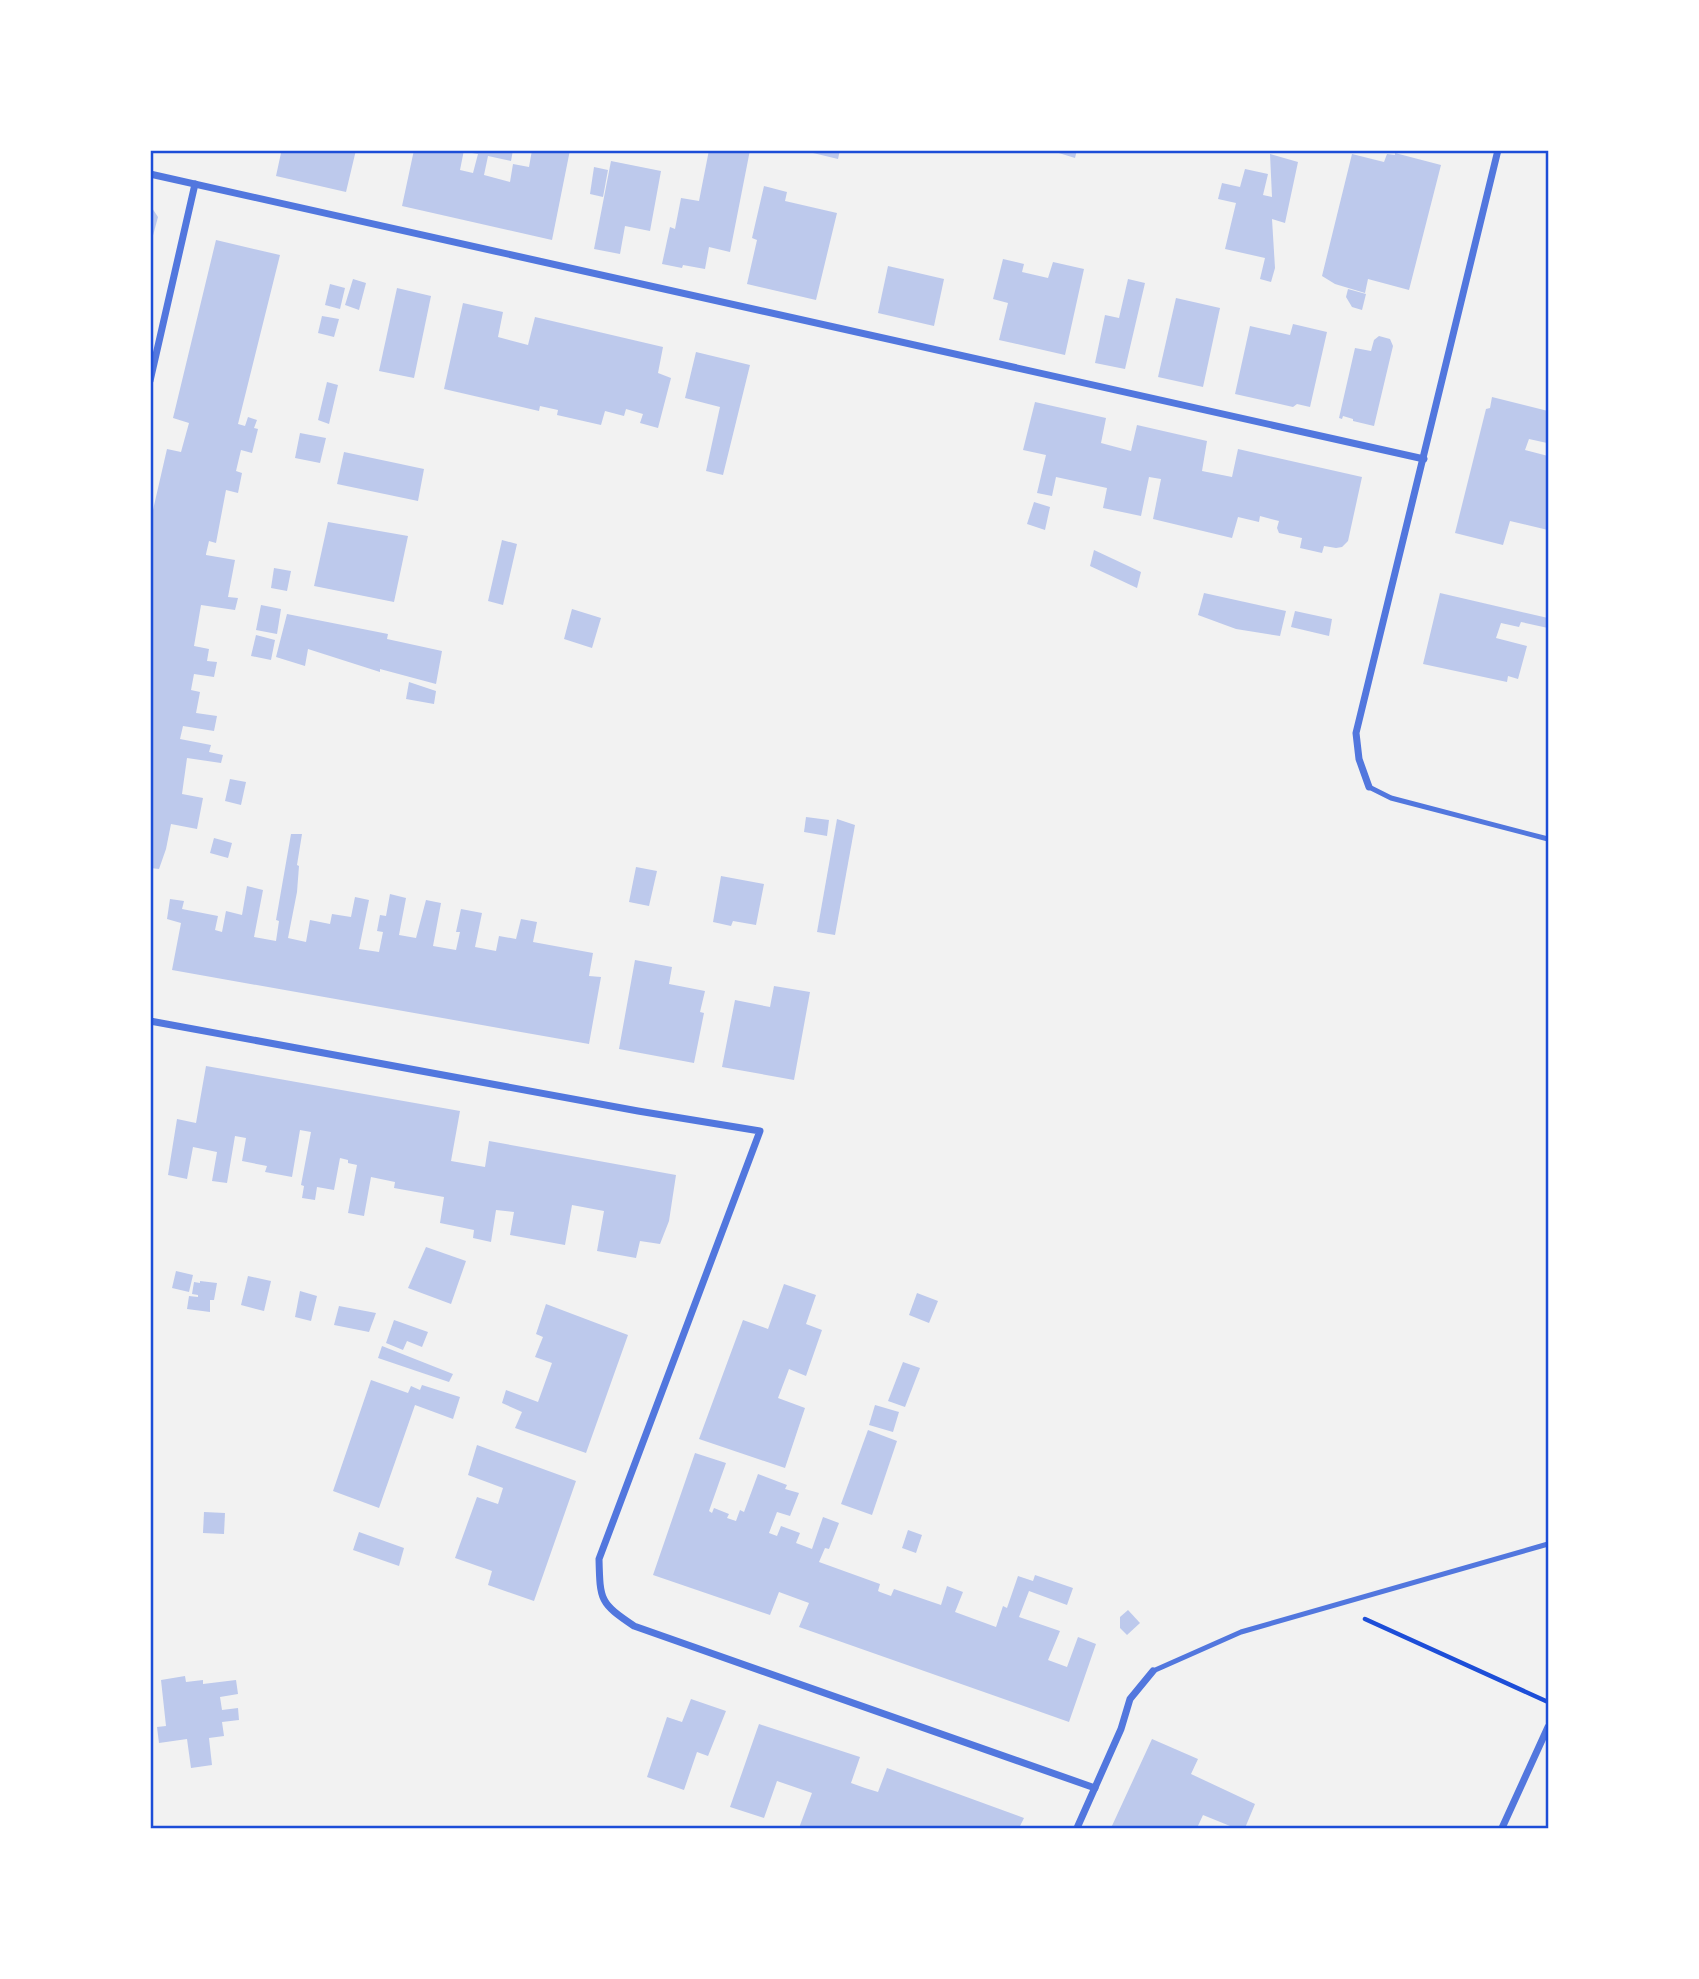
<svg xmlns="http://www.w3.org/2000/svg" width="1699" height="1979" viewBox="0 0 1699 1979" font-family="'Fira Sans Condensed',sans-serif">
  <rect width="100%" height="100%" fill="#f2f2f2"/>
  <!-- building -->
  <g fill="#bdc9ec">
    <polygon points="274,150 356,150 346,192 276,176 281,153"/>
    <polygon points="414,150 464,150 460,170 473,173 478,154 472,153 472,150 513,150 511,161 488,156 484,175 510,182 513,164 529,167 532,150 570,150 552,240 402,206"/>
    <polygon points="709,150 750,150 730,252 709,247 705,269 683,265 682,268 662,264 670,227 675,229 681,198 699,201"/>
    <polygon points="813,150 840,150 838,159 813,153"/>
    <polygon points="1049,150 1077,150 1075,158"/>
    <polygon points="1395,153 1441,165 1409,290 1368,279 1365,293 1335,284 1322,276 1352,154 1384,162 1387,154 1395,155"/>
    <polygon points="1270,154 1298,162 1285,223 1272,219 1275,268 1271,282 1260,279 1265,258 1225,249 1236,203 1218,199 1222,183 1240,187 1245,169 1268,174 1263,195 1272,197"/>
    <polygon points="611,161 661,171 650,231 625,226 620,254 594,249"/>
    <polygon points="594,167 608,170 603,197 590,194"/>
    <polygon points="764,186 787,192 785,201 837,213 816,300 747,284 757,240 752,238"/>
    <polygon points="150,205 158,217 151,243 150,243"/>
    <polygon points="216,240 280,255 238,424 245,426 248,417 257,420 254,428 258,429 252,453 241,450 236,471 242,473 238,493 226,490 216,543 209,541 206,554 206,555 235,560 228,597 238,598 235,610 201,605 194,646 209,649 207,661 217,662 214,677 194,674 191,690 200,692 196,713 217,716 214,731 183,726 180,739 211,745 209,752 223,755 221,763 187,758 182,794 203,798 197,829 171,824 166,849 159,869 150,868 150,523 167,449 181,452 189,423 173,418"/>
    <polygon points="1003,259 1024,264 1022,272 1048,278 1053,262 1084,269 1065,355 999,340 1008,303 993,299"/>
    <polygon points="888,266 944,279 934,326 878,313"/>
    <polygon points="353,279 366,283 359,310 345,305"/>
    <polygon points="1128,279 1145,283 1125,369 1095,363 1105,315 1119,318"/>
    <polygon points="330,284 345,288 340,309 325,305"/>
    <polygon points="397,288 431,296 414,378 379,371"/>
    <polygon points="1348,289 1366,294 1362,310 1352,307 1346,297"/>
    <polygon points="1176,298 1220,308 1203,387 1158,377"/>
    <polygon points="463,303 503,312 498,337 528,345 535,317 663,347 658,373 671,378 658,428 640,423 643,414 626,409 624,416 605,411 601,425 557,415 558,410 540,406 539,411 444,389"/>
    <polygon points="322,316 339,319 334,337 318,333"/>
    <polygon points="1293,324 1327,332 1310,407 1297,404 1293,407 1235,394 1250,326 1290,335"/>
    <polygon points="1379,336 1390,339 1393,346 1374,426 1353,421 1353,419 1343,416 1342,419 1339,418 1355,348 1371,351 1374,340"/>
    <polygon points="696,352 750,365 723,475 706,471 720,407 685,398"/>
    <polygon points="327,382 338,385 329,424 318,420"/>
    <polygon points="1492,397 1548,411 1547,443 1529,439 1525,450 1548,456 1547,508 1548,508 1548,530 1510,521 1503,545 1455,533 1486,409 1490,408"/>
    <polygon points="1035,402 1106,418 1101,443 1131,451 1137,425 1207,441 1202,471 1232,477 1238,449 1362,477 1348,541 1342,547 1336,548 1324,546 1322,553 1300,548 1302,538 1279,533 1277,528 1279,521 1260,516 1259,522 1238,517 1232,538 1153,519 1161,479 1149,477 1141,516 1103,508 1107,488 1056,477 1052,496 1037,493 1046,455 1023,450"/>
    <polygon points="300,433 326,438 320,463 295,458"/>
    <polygon points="344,452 424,469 418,501 337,484"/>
    <polygon points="1034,502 1050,507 1045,530 1027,524"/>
    <polygon points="328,522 408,536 394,602 314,586"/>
    <polygon points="502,540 517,544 503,605 488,601"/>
    <polygon points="1094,550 1141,572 1137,588 1090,566"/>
    <polygon points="274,568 291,571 287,591 271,588"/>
    <polygon points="1204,593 1286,611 1280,636 1236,629 1198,615"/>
    <polygon points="1440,593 1548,618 1548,628 1521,622 1519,627 1501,623 1496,638 1527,646 1518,679 1508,676 1507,682 1423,664"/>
    <polygon points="261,605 281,609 277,634 256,630"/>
    <polygon points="572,609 601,618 592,648 564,639"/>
    <polygon points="1295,611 1332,619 1329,636 1291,627"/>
    <polygon points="287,614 388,634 387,639 442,651 436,684 380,669 380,672 308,649 305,666 276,657"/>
    <polygon points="256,635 275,640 271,660 251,656"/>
    <polygon points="409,682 436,691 434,704 406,699"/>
    <polygon points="230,779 246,782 241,805 225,801"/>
    <polygon points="806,817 829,820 827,836 804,832"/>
    <polygon points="837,819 855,825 835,935 817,932"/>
    <polygon points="291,834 302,834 297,865 299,866 297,892 288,938 306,942 310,920 330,924 332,914 351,917 355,897 369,900 359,949 379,952 383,932 377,931 380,915 386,916 390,894 406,898 399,935 416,938 426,900 441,903 433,946 456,950 460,932 456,932 461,909 482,913 475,947 496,951 499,936 516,939 521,919 537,922 533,942 593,953 589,976 601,977 589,1044 172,970 181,923 167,919 170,899 184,901 182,909 218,916 215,930 222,932 226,911 242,915 247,886 263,890 254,937 276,941 279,921 276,920"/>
    <polygon points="214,838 232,843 228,858 210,853"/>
    <polygon points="636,867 657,871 649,906 629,902"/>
    <polygon points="721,876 764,884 756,925 733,921 731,926 713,922"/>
    <polygon points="635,960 672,967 669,984 705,991 700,1012 704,1013 694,1063 619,1049"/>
    <polygon points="774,986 810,992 794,1080 722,1067 735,1000 770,1007"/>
    <polygon points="206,1066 460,1111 451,1161 485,1167 489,1141 676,1175 669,1221 660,1244 640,1241 636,1258 597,1251 604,1211 572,1205 565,1245 510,1235 514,1212 496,1210 491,1242 473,1238 474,1230 440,1223 444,1197 394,1188 395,1182 371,1177 364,1216 348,1213 357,1165 348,1163 348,1160 340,1158 334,1190 317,1187 315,1200 302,1198 304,1186 301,1185 311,1132 300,1130 292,1177 265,1172 267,1166 242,1161 246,1138 235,1136 227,1183 212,1181 217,1152 193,1147 187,1179 168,1175 177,1119 196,1123"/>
    <polygon points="426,1247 466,1261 451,1304 408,1288"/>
    <polygon points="176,1271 193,1275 189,1292 172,1288"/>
    <polygon points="248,1276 271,1281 264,1311 241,1305"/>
    <polygon points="200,1281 217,1283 214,1300 210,1300 210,1312 187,1309 189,1296 198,1297 198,1295 192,1294 194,1282 200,1283"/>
    <polygon points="784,1284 816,1295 806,1324 822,1330 806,1376 789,1369 778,1398 805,1408 785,1468 699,1439 743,1320 768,1329"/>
    <polygon points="300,1291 317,1296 311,1321 295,1317"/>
    <polygon points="917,1293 938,1301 929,1323 909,1315"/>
    <polygon points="546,1304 628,1335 586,1453 515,1428 522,1412 502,1403 506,1390 538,1402 552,1363 535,1357 543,1337 536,1334"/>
    <polygon points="339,1306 376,1313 369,1332 334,1325"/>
    <polygon points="394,1320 428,1332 422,1347 407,1341 403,1350 386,1343"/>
    <polygon points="382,1346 453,1374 449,1382 378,1358"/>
    <polygon points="903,1362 920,1368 905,1407 888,1401"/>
    <polygon points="371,1380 408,1393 411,1386 420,1390 422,1385 460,1397 453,1419 415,1405 379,1508 333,1491"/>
    <polygon points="875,1405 899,1412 893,1432 869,1425"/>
    <polygon points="868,1430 897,1441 872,1515 841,1504"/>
    <polygon points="477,1445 576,1481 534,1601 488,1585 492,1571 455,1558 477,1497 498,1504 503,1488 468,1475"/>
    <polygon points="695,1453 726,1463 709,1511 712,1513 714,1508 729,1514 727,1518 736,1521 740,1510 744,1512 758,1474 787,1485 785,1489 799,1493 790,1516 777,1512 769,1533 777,1536 781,1526 800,1533 796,1543 812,1549 823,1517 839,1523 829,1549 825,1548 819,1562 880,1584 878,1591 880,1592 891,1596 894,1589 941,1605 947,1586 963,1592 955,1612 996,1627 1003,1606 1007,1608 1018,1576 1033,1581 1035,1575 1073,1588 1067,1605 1029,1591 1019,1617 1060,1631 1048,1660 1067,1667 1078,1637 1096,1644 1069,1722 799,1627 809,1603 779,1592 770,1615 653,1575"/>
    <polygon points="204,1512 225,1513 224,1534 203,1533"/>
    <polygon points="908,1530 922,1535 916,1553 902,1548"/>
    <polygon points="359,1532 404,1548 399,1566 353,1550"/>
    <polygon points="1128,1610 1140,1623 1127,1635 1120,1628 1120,1617"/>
    <polygon points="185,1676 186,1682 203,1680 203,1684 236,1680 238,1694 220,1697 222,1710 238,1708 239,1720 222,1722 224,1736 209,1738 212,1765 191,1768 187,1739 159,1743 157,1727 166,1726 161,1680"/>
    <polygon points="691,1699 726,1711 708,1756 697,1752 684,1790 647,1777 667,1717 682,1722"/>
    <polygon points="759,1724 860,1757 851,1783 865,1788 878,1792 887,1768 1024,1818 1019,1828 799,1828 812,1793 777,1781 764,1818 730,1807"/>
    <polygon points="1152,1739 1198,1759 1191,1774 1255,1804 1245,1828 1235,1828 1203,1815 1197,1828 1111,1828"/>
  </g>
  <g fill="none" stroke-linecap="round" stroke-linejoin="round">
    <!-- path -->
    <polyline stroke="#1d4ed8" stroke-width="4.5" points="1365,1619 1548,1702"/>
    <!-- service -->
    <g stroke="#5277de" stroke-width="5">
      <polyline points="1369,787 1391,798 1548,839"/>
      <polyline points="1153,1671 1241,1632 1548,1544"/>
    </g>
    <!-- minor -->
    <g stroke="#5277de" stroke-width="7">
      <polyline points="150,174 1424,459"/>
      <polyline points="150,381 195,184"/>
      <polyline points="1369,787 1359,759 1356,733 1498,150"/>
      <path d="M150,1021L638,1111L760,1131L599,1559C600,1601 600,1603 634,1626L1095,1788"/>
      <polyline points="1077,1828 1121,1729 1130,1699 1153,1671"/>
      <polyline points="1502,1828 1548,1727"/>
    </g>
  </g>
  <!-- border -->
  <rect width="1699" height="1979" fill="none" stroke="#ffffff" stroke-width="304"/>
  <rect x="152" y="152" width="1395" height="1675" fill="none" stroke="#1d4ed8" stroke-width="2.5"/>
</svg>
